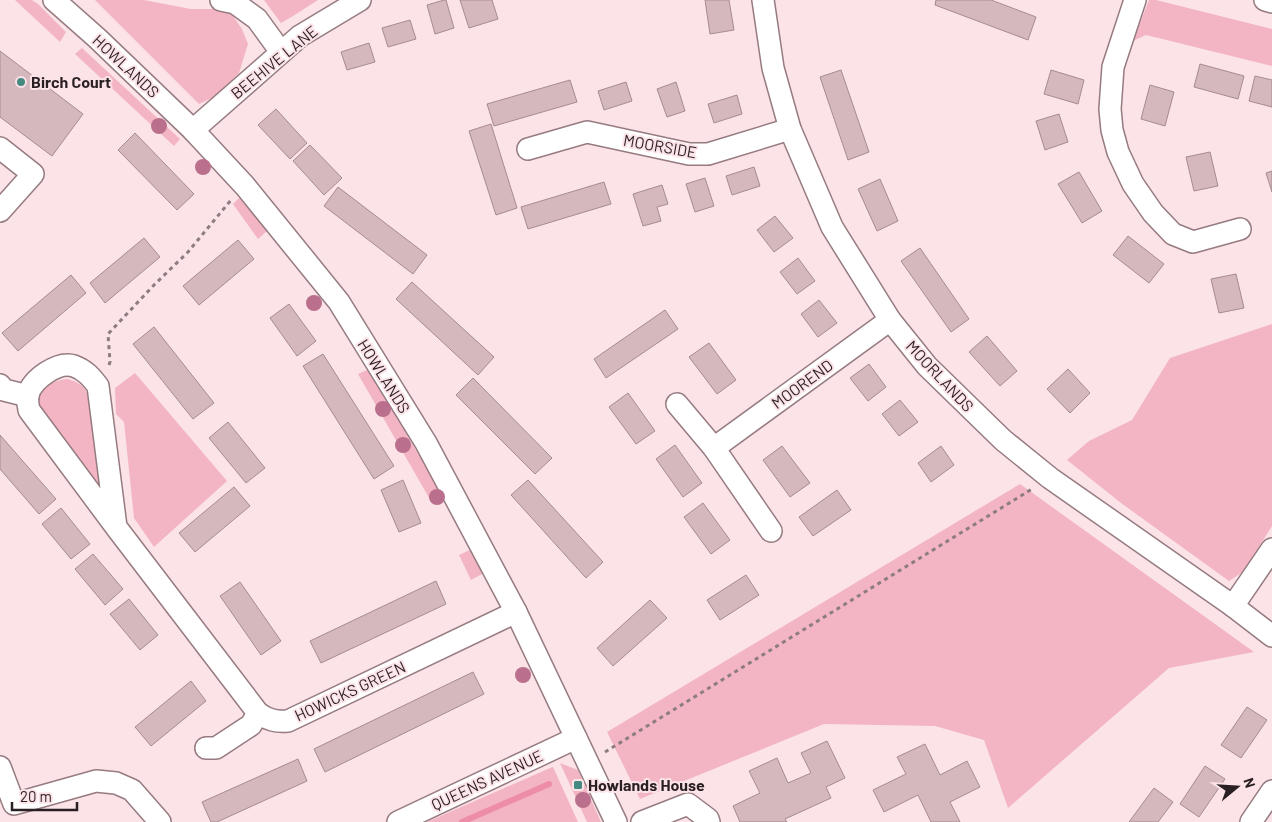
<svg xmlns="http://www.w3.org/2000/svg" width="1272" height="822" viewBox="0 0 1272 822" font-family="Barlow,sans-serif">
  <rect width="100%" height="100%" fill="#fbe3e8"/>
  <!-- green -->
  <g fill="#f3b5c3">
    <polygon points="15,0 32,0 38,4 66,32 60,42"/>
    <polygon points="95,0 144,0 191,9 228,9 242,29 248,44 239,73 216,96 199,104"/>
    <polygon points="264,0 318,0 293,16 281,23"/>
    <polygon points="1149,0 1156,0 1272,29 1272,66 1146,35 1133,41"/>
    <polygon points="82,48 180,139 174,146 75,54"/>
    <polygon points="239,198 268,230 258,239 233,204"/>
    <polygon points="1272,324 1272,526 1243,572 1229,581 1121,503 1067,460 1089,441 1132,420 1170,358"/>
    <polygon points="369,369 443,497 432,503 358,374"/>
    <polygon points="135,373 227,481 154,547 134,518 124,422 116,414 115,388"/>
    <path d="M68,379C82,384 85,386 90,400L101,489L39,408C39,406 38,403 38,400C39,386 56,380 68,379Z"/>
    <polygon points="1020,484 1254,652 1169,668 1008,808 984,740 935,726 824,724 640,799 607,732"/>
    <polygon points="472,549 484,573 471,580 459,555"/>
    <polygon points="560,763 578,770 601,822 587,822"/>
    <polygon points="553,767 578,822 427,822 550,768"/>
  </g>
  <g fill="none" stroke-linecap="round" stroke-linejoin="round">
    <!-- stream -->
    <polyline stroke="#ed8da6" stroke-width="6" points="462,822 549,784"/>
  </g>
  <!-- building -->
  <g fill="#d5b8be" stroke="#a68b91">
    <polygon points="444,0 446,0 454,28 435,34 427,5"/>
    <polygon points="460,0 492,0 498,19 469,28"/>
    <polygon points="705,0 729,0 734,30 710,34"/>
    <polygon points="936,0 991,0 1036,17 1028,40 935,5"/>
    <polygon points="410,20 416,39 388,47 382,28"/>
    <polygon points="369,43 375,62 347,70 341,52"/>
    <polygon points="0,51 83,114 52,156 0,117"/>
    <polygon points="1200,64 1244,76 1238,99 1194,87"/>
    <polygon points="841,70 869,152 848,160 820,77"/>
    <polygon points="1051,70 1084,80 1078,104 1044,94"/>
    <polygon points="1255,76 1272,80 1272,107 1249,101"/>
    <polygon points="570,80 577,102 494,126 487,104"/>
    <polygon points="626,82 632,101 604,110 598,91"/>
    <polygon points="676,82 685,111 667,117 657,89"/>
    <polygon points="1150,85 1174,92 1165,126 1141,119"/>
    <polygon points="737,95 742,114 714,123 708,104"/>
    <polygon points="276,109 307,143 290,159 258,125"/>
    <polygon points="1059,114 1068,142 1045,150 1036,121"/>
    <polygon points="491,124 517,208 496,215 469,131"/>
    <polygon points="135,133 194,194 177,210 118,150"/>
    <polygon points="310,145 342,178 324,195 293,161"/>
    <polygon points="1210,152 1218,186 1194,191 1186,157"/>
    <polygon points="754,167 760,186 732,195 726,176"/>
    <polygon points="1272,171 1272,192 1266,173"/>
    <polygon points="1079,172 1102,211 1082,223 1058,184"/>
    <polygon points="705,178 714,206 695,212 686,184"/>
    <polygon points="880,179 898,221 877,231 858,189"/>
    <polygon points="604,182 611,204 528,229 521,207"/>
    <polygon points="662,185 668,204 657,207 661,221 643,226 633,194"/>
    <polygon points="338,187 427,255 413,274 324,206"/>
    <polygon points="775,216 793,238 774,252 757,230"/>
    <polygon points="1128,236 1164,264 1149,283 1113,255"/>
    <polygon points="144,238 160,257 105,303 90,283"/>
    <polygon points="238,240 254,259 199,305 183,286"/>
    <polygon points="920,248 969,319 951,332 901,261"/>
    <polygon points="798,258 815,281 797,294 780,272"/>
    <polygon points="1236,274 1244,308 1219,313 1211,279"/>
    <polygon points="71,275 86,293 18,351 2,333"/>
    <polygon points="412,282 494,357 478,375 396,299"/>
    <polygon points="819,300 837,323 818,337 801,314"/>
    <polygon points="289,304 316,341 297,356 270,318"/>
    <polygon points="665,310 678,329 606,378 594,359"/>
    <polygon points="154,327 214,403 193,419 133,344"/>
    <polygon points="987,336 1017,371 1000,386 969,352"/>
    <polygon points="709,343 736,380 717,394 689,357"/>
    <polygon points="323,354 394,466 374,479 303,366"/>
    <polygon points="869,364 886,387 868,401 850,378"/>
    <polygon points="1068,369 1090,393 1070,413 1047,389"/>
    <polygon points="473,378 552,458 535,474 456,395"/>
    <polygon points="628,393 655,431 636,444 609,407"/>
    <polygon points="900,400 918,422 899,436 882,414"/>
    <polygon points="228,422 265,468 246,483 209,438"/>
    <polygon points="0,435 56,499 39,514 0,469"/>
    <polygon points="675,445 702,483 683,497 656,459"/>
    <polygon points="782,446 810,483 790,497 763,460"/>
    <polygon points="941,446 954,465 931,482 918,463"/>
    <polygon points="403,480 421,523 399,532 381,490"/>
    <polygon points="528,480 603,562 586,578 511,495"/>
    <polygon points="234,487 250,506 195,552 179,533"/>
    <polygon points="837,490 851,510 813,536 799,517"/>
    <polygon points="703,503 730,540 711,554 684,517"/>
    <polygon points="61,508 90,544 71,559 42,524"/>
    <polygon points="93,554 123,589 105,605 75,569"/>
    <polygon points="746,575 759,595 720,620 707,600"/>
    <polygon points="436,581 446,604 321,663 310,641"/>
    <polygon points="240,582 281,641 261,655 220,596"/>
    <polygon points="129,599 158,635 140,650 110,614"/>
    <polygon points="650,600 667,618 613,666 597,648"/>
    <polygon points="473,672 484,694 325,772 314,749"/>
    <polygon points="191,681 206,701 151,746 135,727"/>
    <polygon points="1247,707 1267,720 1241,758 1221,745"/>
    <polygon points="827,741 845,778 826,787 831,798 785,819 787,822 740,822 733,806 760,793 749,771 777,758 788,783 811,773 801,753"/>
    <polygon points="925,744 940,775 967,761 980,787 950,802 960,822 931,822 918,795 884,812 873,790 906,774 897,757"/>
    <polygon points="298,759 307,781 217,822 211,822 202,802"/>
    <polygon points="1205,766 1225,779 1199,817 1180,804"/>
    <polygon points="1154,788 1173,802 1158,822 1129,822"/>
  </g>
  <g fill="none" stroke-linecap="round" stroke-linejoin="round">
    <defs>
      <g id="minor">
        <polyline points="54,0 97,38 193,130 245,186 339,302 426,443 516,612 616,822"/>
        <polyline points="221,0 235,3 257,19 281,52"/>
        <polyline points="763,0 773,68 790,129 832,227 890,320 927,366 1003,440 1050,478 1233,606 1272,636"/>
        <polyline points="1135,0 1113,67 1110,109 1112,130 1118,152 1133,184 1153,213 1173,234 1193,242 1240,229"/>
        <polyline points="1265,0 1272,2"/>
        <polyline points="193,130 300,36 360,0"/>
        <polyline points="0,148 33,174 0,211"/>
        <polyline points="528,149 587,132 689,154 708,154 790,129"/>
        <polyline points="0,385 4,390 28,396"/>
        <polyline points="677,404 714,448 771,531"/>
        <polyline points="714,448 890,320"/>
        <path d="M116,527L98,386C91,377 85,370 74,366C58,361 32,379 28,395C27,399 28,405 29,410L116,527L258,713C268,720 276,722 288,721L516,612"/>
        <polyline points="1233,606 1272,549"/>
        <polyline points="206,748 216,748 251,725 258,713"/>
        <polyline points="0,767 14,804 96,781 116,783 132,790 160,822"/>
        <polyline points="398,822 576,738"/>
        <polyline points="642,822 688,804 708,819 709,822"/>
        <polyline points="1251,822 1272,791"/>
      </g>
    </defs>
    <!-- minor casing -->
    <use href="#minor" stroke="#967b81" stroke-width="24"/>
    <!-- path -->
    <g stroke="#8d7c80" stroke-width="3" stroke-dasharray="4 4" stroke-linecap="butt">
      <polyline points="109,365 110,362 108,334 154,285 188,252 231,200"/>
      <polyline points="605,752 1032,489"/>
    </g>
    <!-- minor -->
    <use href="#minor" stroke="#fff" stroke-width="21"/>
  </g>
  <!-- trees -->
  <g fill="#ba708c">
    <circle cx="159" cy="126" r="8"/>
    <circle cx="203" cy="167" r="8"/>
    <circle cx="314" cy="303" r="8"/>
    <circle cx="383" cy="409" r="8"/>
    <circle cx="403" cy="445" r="8"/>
    <circle cx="437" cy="497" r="8"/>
    <circle cx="523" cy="675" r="8"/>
    <circle cx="583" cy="800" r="8"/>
  </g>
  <!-- markers -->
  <g fill="#458a81" stroke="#fbe3e8" stroke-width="2">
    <circle cx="21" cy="82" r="5"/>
    <rect x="573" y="780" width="10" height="10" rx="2.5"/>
  </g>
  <g text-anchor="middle" stroke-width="4" stroke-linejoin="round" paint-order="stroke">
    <!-- street labels -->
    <g font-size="16" fill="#2a1f22" stroke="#fbe3e8">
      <text transform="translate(274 62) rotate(-39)" y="6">BEEHIVE LANE</text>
      <text transform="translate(126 66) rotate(43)" y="6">HOWLANDS</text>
      <text transform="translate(660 146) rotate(10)" y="6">MOORSIDE</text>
      <text transform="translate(384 376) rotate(58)" y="6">HOWLANDS</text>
      <text transform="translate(940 376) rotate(47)" y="6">MOORLANDS</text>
      <text transform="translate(802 384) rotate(-36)" y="6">MOOREND</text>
      <text transform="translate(350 691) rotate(-25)" y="6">HOWICKS GREEN</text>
      <text transform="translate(487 780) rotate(-25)" y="6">QUEENS AVENUE</text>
    </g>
    <!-- poi labels -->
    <g font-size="16" font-weight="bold" fill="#2a1f22" stroke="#fbe3e8" text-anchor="start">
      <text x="31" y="88">Birch Court</text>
      <text x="588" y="791">Howlands House</text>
    </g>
  </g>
  <!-- north arrow -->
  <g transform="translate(1237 787) rotate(72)" stroke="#fbe3e8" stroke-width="4" paint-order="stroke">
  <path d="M0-4L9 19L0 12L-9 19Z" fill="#2a1f22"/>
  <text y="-8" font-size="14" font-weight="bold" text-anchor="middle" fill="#2a1f22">N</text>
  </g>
  <!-- scale -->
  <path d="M12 802v8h65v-8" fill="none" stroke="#2a1f22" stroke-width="2.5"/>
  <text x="20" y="802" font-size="15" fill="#2a1f22" stroke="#fbe3e8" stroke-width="4" paint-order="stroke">20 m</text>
</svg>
